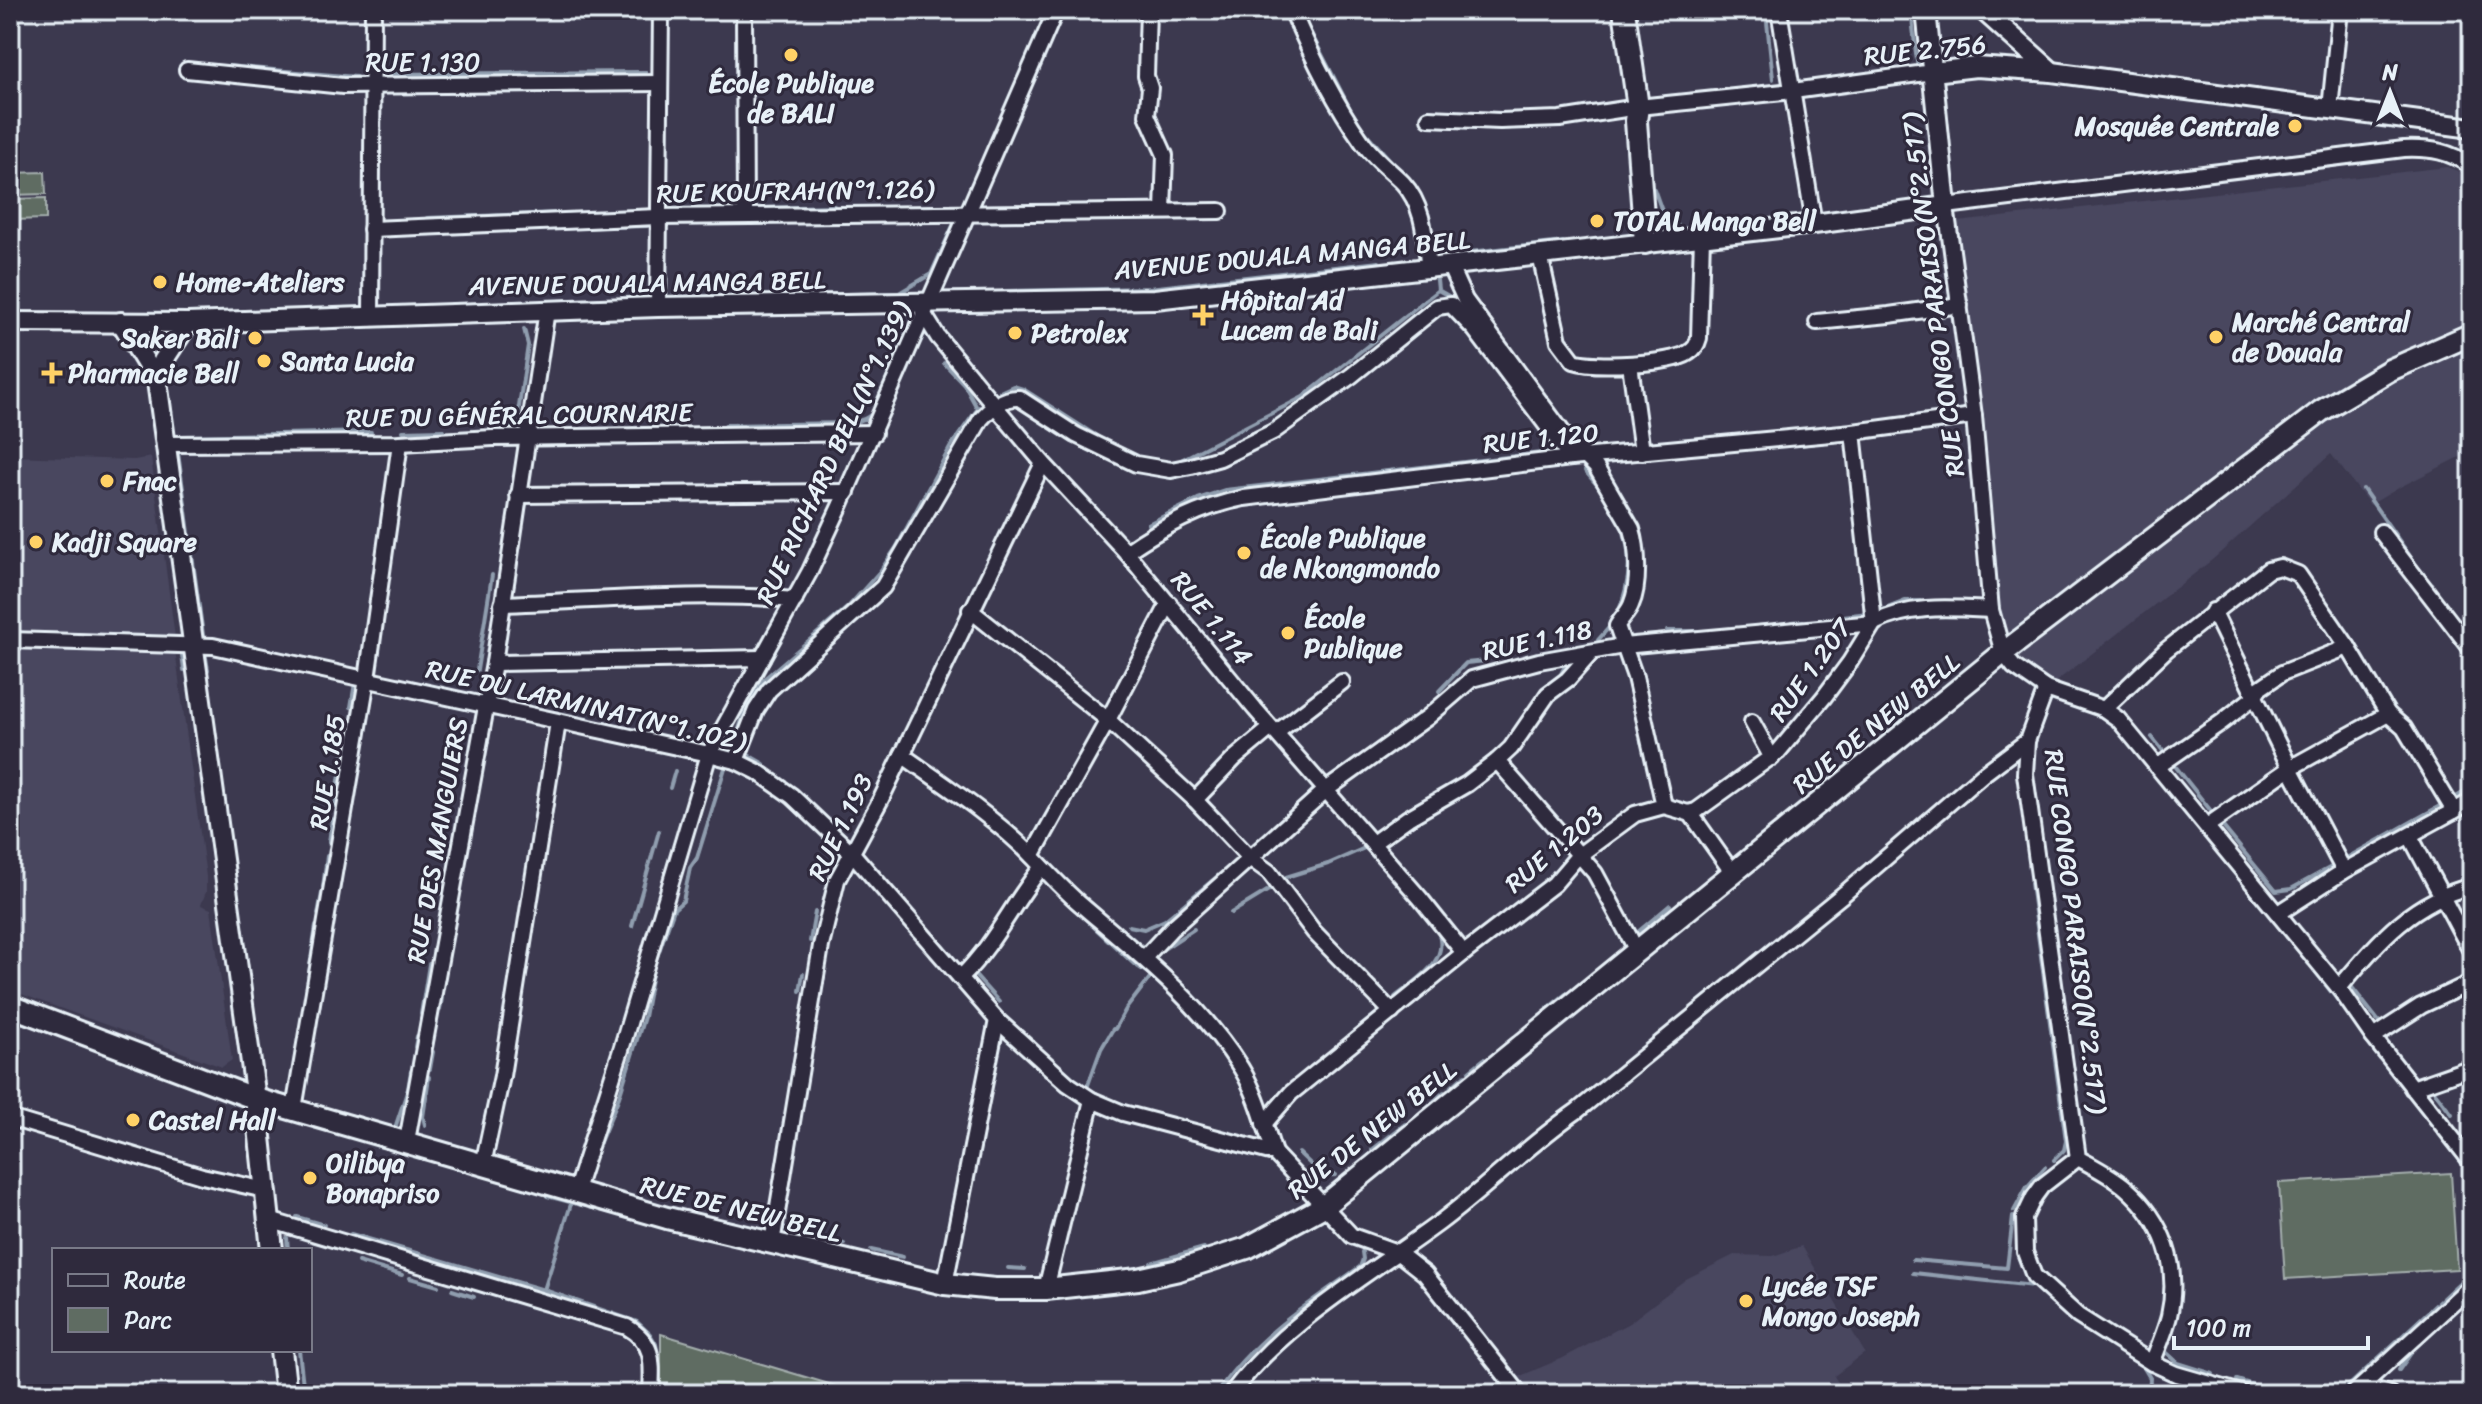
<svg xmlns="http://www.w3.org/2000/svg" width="2482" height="1404" viewBox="0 0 2482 1404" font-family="Sriracha,sans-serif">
  <rect width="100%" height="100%" fill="#3c394f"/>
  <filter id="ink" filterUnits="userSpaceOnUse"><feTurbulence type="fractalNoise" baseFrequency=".0125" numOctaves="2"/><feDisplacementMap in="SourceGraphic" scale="16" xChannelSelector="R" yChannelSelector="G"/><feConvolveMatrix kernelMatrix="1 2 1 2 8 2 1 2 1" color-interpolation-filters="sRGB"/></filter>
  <g filter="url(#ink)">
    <!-- built -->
    <g fill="#48465e">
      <polygon points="2447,167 2458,171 2472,187 2472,451 2402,486 2370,505 2331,454 2212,560 2053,684 2005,663 1991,624 1948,223"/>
      <polygon points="10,456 134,460 151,457 175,637 10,632"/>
      <polygon points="10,648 175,650 206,876 206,892 201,905 211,909 232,1060 222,1067 10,990"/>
      <polygon points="1802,1246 1865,1353 1834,1376 1845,1394 1532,1394 1518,1377 1563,1358 1629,1323 1686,1279 1734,1255 1773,1256"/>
    </g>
    <!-- green -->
    <g fill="#5f6c62" stroke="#a4aead" stroke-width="2">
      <polygon points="45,172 46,194 10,195 10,173"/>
      <polygon points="46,198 46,219 10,220 10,199"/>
      <polygon points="2451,1173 2457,1269 2285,1279 2279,1183"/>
      <polygon points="661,1334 839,1387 867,1394 661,1394"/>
    </g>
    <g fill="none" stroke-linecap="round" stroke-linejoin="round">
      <!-- stream -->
      <g stroke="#909eaf" stroke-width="4">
        <polyline points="1911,10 1918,70"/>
        <polyline points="1300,12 1358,124 1401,172"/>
        <polyline points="1636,22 1638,39"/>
        <polyline points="1767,22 1773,79"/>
        <polyline points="1622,63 1623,74"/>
        <polyline points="228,66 356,77"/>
        <polyline points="381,74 646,72"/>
        <polyline points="1654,189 1663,214 1681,228"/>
        <polyline points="764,208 834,206"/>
        <polyline points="427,218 557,213"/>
        <polyline points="703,223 831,222"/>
        <polyline points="561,228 647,226"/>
        <polyline points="1451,254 1563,242"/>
        <polyline points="1437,280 1438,290"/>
        <polyline points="1438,290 1459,302"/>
        <polyline points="1003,291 1149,288 1379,262"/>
        <polyline points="694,297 899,293 931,274 955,221 951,220"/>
        <polyline points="944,363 964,384 976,406"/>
        <polyline points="1000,392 1013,386 1023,389 1109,444"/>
        <polyline points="881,394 898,351"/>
        <path d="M726,425L846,423C857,422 870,419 875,410"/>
        <polyline points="506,428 516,427 528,345 524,329"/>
        <polyline points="403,431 444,430"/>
        <polyline points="183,436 371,432"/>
        <polyline points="1800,445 1822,442"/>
        <polyline points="178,453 203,635"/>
        <polyline points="1177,462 1303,397 1438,290"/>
        <polyline points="1585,471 1603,492"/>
        <polyline points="2363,489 2426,579"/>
        <polyline points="1148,524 1198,499 1225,490 1550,452 1558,446"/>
        <polyline points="1877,612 1905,601 1920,601"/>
        <path d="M1618,613C1631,581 1633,552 1620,521"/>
        <polyline points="1835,617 1868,613"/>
        <polyline points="1792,622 1803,621"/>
        <polyline points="1766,626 1788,623"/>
        <polyline points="1667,631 1709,631"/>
        <polyline points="1832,634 1857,631"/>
        <polyline points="1598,640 1612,624"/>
        <polyline points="205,652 208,670"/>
        <polyline points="182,655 184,670"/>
        <polyline points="477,670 492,575"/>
        <polyline points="1558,680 1565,666 1575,660"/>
        <polyline points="1439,691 1466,663 1486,661"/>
        <polyline points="351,707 355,683"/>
        <polyline points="1640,728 1641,742"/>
        <polyline points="2152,737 2211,811"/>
        <polyline points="685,743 699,742"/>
        <polyline points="734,744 747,705 764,679 848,607 881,570 896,548 951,446 979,407"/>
        <polyline points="743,752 764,764"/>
        <polyline points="670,788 675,771"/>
        <polyline points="795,789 804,797"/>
        <polyline points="1301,803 1313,790"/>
        <polyline points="335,806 346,736"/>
        <polyline points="2220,823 2276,891 2291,889 2335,865"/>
        <polyline points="329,843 332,819"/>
        <polyline points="2343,860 2472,788"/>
        <polyline points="1286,877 1328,864 1367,847"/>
        <polyline points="2242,881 2309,964"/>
        <polyline points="2031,883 2066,1141 2064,1150 2054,1160"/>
        <polyline points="323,887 327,856"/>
        <polyline points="1068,903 1134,964 1151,975"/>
        <polyline points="1231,913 1272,888"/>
        <polyline points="318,914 322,893"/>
        <polyline points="632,926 659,831"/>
        <polyline points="1129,926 1144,929 1165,920 1244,854"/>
        <polyline points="812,929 815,912"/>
        <polyline points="1633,936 1670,905"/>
        <polyline points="810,941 812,930"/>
        <polyline points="1159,952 1194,929"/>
        <polyline points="2314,970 2350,1016"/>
        <polyline points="972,972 999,1002"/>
        <polyline points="2347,981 2384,1028"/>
        <polyline points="800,991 803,974"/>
        <path d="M1395,997C1416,980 1452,961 1437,929"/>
        <polyline points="1548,1008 1567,993"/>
        <polyline points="440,1010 442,998"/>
        <polyline points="421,1014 429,964"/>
        <polyline points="302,1020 316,926"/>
        <polyline points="1351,1034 1383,1008"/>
        <polyline points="415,1047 417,1036"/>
        <polyline points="260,1064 262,1078"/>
        <polyline points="430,1069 433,1052"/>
        <polyline points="1469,1071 1484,1059"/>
        <polyline points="2432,1088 2452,1114"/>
        <polyline points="1449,1089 1465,1075"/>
        <polyline points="1085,1093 1101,1049 1113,1029 1115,1029 1126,1009 1152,975"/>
        <polyline points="1433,1102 1444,1092"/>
        <polyline points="396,1125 408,1089 411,1071"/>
        <polyline points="425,1125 423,1117 429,1077"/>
        <polyline points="1372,1150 1405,1124"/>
        <polyline points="1299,1153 1323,1176 1336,1175"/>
        <polyline points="595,1154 619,1097 644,1017 653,968 674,909 683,901 690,868 697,858 725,768"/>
        <polyline points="488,1176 522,1187"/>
        <polyline points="547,1196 632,1218"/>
        <polyline points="2014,1211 2027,1187 2045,1167"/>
        <polyline points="297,1217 324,1225"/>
        <polyline points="782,1225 788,1231 817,1238"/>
        <polyline points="351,1234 544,1290 637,1322 650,1334 656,1344 659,1361 659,1394"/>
        <polyline points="287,1238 288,1250"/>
        <polyline points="824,1240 844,1244"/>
        <polyline points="871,1250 903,1257"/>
        <polyline points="1913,1260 2007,1268 2013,1217"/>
        <polyline points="358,1262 402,1275"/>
        <polyline points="1151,1263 1204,1248"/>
        <polyline points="1008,1268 1025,1269"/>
        <polyline points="1913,1273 2034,1286 2070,1318"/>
        <polyline points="410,1278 438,1286"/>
        <polyline points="452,1290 474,1297"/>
        <polyline points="544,1290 571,1204"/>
        <polyline points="2166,1344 2166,1352 2178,1363 2213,1374"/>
        <polyline points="2416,1347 2431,1332"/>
        <polyline points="641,1349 645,1368"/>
        <polyline points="299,1350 304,1394"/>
        <polyline points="2141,1363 2150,1378 2149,1394"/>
        <polyline points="2399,1370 2411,1353"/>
        <polyline points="2237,1380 2269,1390"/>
        <polyline points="2171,1386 2184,1382"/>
        <polyline points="2282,1393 2285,1394"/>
        <path d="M1216,1394C1253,1339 1307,1304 1360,1267L1363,1259L1362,1252"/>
        <polyline points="2340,1394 2472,1271"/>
      </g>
      <defs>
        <g id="minor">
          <polyline points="744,10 745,215"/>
          <polyline points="1148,10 1146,76 1150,88 1147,115 1165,155 1163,211"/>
          <path d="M1292,10C1311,55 1332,99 1361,140C1372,157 1389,169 1403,183C1425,207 1425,240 1429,270"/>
          <polyline points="1779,10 1814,224"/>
          <polyline points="187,70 343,86 660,83"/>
          <polyline points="2330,109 2340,10"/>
          <polyline points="1429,118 1500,121 1560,119 1638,107 1793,91 1933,72"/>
          <polyline points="371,229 658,217 1220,211"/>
          <path d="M1540,255L1559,341L1574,361C1594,368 1671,364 1688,353C1695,349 1697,345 1699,338L1702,236"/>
          <polyline points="658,307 661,10"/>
          <polyline points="923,313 938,337 995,406 1043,463 1126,552 1255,709 1420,898 1464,953"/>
          <polyline points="371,317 373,10"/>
          <polyline points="1817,322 1889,315 1960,305"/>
          <polyline points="1630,364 1642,452"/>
          <polyline points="166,444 400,443 493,438 874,433"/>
          <polyline points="518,495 847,492"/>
          <polyline points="2381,532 2472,650"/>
          <path d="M1126,552C1164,526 1199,507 1244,498L1571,458L1853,432L1974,416"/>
          <path d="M502,604C599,601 698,591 795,600"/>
          <polyline points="970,610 1108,720 1195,800 1251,859 1269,872 1314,932 1392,1012"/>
          <polyline points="2213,611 2290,768 2344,871"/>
          <polyline points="10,640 213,646 709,754 736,761 758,772 792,796 852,853 997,1020 1068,1084 1092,1100 1123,1113 1274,1153 1352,1236 1397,1252 1425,1274 1520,1394"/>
          <polyline points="494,663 762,658"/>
          <polyline points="2046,689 2104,709 2118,719 2339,988 2373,1037 2472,1163"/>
          <polyline points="2104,709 2166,650 2268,570 2280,567 2298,574 2348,647 2388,714 2404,728 2454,811"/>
          <polyline points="1752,722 1772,758"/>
          <polyline points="1276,733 1342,682"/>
          <path d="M902,755C946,786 994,817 1032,856C1047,872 1062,888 1079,903C1136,952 1200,1002 1241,1068C1257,1094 1264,1123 1274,1153"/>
          <path d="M736,761L756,710L769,690L883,587L981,419C991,408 1003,397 1019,398L1076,435L1136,464L1171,470L1191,466L1220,458L1273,432L1351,376L1437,307L1451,305L1475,330L1571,458"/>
          <polyline points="1497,761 1595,873 1637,951"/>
          <polyline points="2157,767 2222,722 2254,697 2260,688 2282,673 2348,647"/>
          <polyline points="1195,800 1235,758 1271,728"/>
          <polyline points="1664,806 1688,813 1696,811 1778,752 1824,697 1850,662 1874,623 1853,432"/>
          <polyline points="1691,814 1732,872"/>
          <polyline points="2207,826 2290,768 2388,714"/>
          <polyline points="2410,836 2472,953"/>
          <polyline points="1373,843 1408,818 1467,784 1497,761 1511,748 1548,694 1568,679 1592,652"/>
          <polyline points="1032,856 1108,720 1169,603"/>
          <polyline points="2279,913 2344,871 2472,801"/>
          <path d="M1144,958L1171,929L1326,790L1428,717L1472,679L1539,661L1623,646L1874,623C1910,604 1951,608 1991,610"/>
          <path d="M961,977C994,945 1013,903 1041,868"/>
          <path d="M2339,988C2379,941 2410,902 2472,886"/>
          <polyline points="2373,1037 2421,1006 2472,982"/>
          <polyline points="2412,1088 2472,1067"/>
          <polyline points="294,1109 367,679 400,443"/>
          <polyline points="10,1118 202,1176 265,1190"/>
          <path d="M1264,1124L1291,1093L1464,953L1554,884L1578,856L1635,814L1664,806L1635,677L1617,626C1621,618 1628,613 1631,605C1640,585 1638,548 1632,529L1596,467L1569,441L1465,300L1450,267"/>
          <polyline points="407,1141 494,663 547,310"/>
          <polyline points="2078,1158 2042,1186 2034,1197 2024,1218 2025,1252 2034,1276 2078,1316 2152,1363 2176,1374 2245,1394"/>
          <polyline points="483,1165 502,1076 558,722"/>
          <polyline points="575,1193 621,1050 709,754 810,571 841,504 1056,10"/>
          <path d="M269,1220L627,1327C656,1344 652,1364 651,1394"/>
          <polyline points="772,1243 821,946 837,880 881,799 1043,463"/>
          <polyline points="945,1284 997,1020"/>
          <polyline points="1046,1289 1092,1100"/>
          <path d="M2152,1363C2158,1348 2165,1332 2169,1316C2180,1267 2164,1221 2126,1188C2112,1176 2094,1167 2078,1158L2025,774L2027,741L2046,689L2014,667L2003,653L1991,610L1974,416L1946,206L2404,149C2431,148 2450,151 2472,167"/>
          <polyline points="2362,1386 2390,1394"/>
          <path d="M1231,1394C1284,1322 1367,1276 1439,1223C1486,1188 1528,1145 1577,1111L1846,892L1982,775L2027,741"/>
          <polyline points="2353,1394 2472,1285"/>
        </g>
        <g id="tertiary">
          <polyline points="1983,10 2052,72"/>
          <polyline points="1933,72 1976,67 2052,72 2472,128"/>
          <polyline points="10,322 188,323 658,307 1155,299 1814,224 1946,206 1926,10"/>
          <polyline points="121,322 157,381 256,1099"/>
          <polyline points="157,381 163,361 188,323"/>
        </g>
        <g id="secondary">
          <polyline points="1624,10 1638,107 1636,121 1645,243"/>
          <polyline points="10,1006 256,1099 667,1218 945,1284 995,1289 1046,1289 1138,1279 1179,1270 1247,1248 1324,1206 2003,653 2321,411 2390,370 2472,334"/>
          <polyline points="256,1099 272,1250"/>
          <polyline points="281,1350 286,1394"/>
        </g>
      </defs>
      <!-- minor casing -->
      <use href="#minor" stroke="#e8f1f8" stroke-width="20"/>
      <!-- tertiary casing -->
      <use href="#tertiary" stroke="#e8f1f8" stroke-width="24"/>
      <!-- secondary casing -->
      <use href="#secondary" stroke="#e8f1f8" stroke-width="26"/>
      <!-- minor -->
      <use href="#minor" stroke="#2f2a3d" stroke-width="14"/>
      <!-- tertiary -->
      <use href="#tertiary" stroke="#2f2a3d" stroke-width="18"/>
      <!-- secondary -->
      <use href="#secondary" stroke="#2f2a3d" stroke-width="20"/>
    </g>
  </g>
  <!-- markers -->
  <g fill="#ffd166" stroke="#2f2a3d" stroke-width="3">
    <circle cx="791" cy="55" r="8"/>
    <circle cx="2295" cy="126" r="8"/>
    <circle cx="1597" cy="221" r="8"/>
    <circle cx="160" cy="282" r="8"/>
    <path d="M1199 303h8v8h8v8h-8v8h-8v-8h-8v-8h8z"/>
    <circle cx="1015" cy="333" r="8"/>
    <circle cx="2216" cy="337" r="8"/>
    <circle cx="255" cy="338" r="8"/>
    <circle cx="264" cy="361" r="8"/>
    <path d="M48 361h8v8h8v8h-8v8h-8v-8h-8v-8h8z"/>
    <circle cx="107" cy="481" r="8"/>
    <circle cx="36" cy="542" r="8"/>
    <circle cx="1244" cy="553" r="8"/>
    <circle cx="1288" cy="633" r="8"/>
    <circle cx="133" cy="1120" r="8"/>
    <circle cx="310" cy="1178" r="8"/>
    <circle cx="1746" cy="1301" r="8"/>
  </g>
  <g text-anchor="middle" stroke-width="6" stroke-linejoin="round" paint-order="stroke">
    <!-- street labels -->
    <g font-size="26" fill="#e8f1f8" stroke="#2f2a3d">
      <text transform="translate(1925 50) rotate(-6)" y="9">RUE 2.756</text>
      <text x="423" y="71">RUE 1.130</text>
      <text transform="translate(795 191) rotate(-1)" y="9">RUE KOUFRAH(N°1.126)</text>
      <text transform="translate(1292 255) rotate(-5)" y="9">AVENUE DOUALA MANGA BELL</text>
      <text transform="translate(647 283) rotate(-1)" y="9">AVENUE DOUALA MANGA BELL</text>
      <text transform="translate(1933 295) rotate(-97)" y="9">RUE CONGO PARAISO(N°2.517)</text>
      <text transform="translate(519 415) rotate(-1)" y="9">RUE DU GÉNÉRAL COURNARIE</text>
      <text transform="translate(1541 438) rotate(-6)" y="9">RUE 1.120</text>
      <text transform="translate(833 453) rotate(-65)" y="9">RUE RICHARD BELL(N°1.139)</text>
      <text transform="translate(1212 618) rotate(51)" y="9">RUE 1.114</text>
      <text transform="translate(1537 640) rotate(-12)" y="9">RUE 1.118</text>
      <text transform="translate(1810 670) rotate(-54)" y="9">RUE 1.207</text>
      <text transform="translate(586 705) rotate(13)" y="9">RUE DU LARMINAT(N°1.102)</text>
      <text transform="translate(1876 723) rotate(-39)" y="9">RUE DE NEW BELL</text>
      <text transform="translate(327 772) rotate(-81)" y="9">RUE 1.185</text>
      <text transform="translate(840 827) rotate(-64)" y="9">RUE 1.193</text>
      <text transform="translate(437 840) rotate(-80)" y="9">RUE DES MANGUIERS</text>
      <text transform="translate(1554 849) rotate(-40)" y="9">RUE 1.203</text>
      <text transform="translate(2076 931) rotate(83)" y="9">RUE CONGO PARAISO(N°2.517)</text>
      <text transform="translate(1372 1130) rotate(-38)" y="9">RUE DE NEW BELL</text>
      <text transform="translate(741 1209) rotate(14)" y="9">RUE DE NEW BELL</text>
    </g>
    <!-- poi labels -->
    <g font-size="26" font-weight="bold" fill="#e8f1f8" stroke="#2f2a3d" text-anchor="start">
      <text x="791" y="92" text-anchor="middle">École Publique<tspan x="791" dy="30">de BALI</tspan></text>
      <text x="2279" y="135" text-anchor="end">Mosquée Centrale</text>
      <text x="1613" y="230">TOTAL Manga Bell</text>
      <text x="176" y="291">Home-Ateliers</text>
      <text x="1221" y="309">Hôpital Ad<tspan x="1221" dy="30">Lucem de Bali</tspan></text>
      <text x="2232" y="331">Marché Central<tspan x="2232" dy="30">de Douala</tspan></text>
      <text x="1031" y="342">Petrolex</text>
      <text x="239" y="347" text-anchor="end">Saker Bali</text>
      <text x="280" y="370">Santa Lucia</text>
      <text x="68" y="382">Pharmacie Bell</text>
      <text x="123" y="490">Fnac</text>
      <text x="1260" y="547">École Publique<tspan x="1260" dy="30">de Nkongmondo</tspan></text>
      <text x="52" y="551">Kadji Square</text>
      <text x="1304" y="627">École<tspan x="1304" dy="30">Publique</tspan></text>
      <text x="149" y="1129">Castel Hall</text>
      <text x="326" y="1172">Oilibya<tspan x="326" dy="30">Bonapriso</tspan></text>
      <text x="1762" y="1295">Lycée TSF<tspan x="1762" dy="30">Mongo Joseph</tspan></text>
    </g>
  </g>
  <!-- margin -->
  <rect width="2482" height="1404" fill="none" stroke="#2f2a3d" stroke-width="40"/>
  <rect x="20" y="20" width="2442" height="1364" fill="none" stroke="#e8f1f8" stroke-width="3" filter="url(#ink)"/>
  <!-- legend -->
  <rect x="52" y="1248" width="260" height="104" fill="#2f2a3d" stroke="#797a88" stroke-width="2"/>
  <rect x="68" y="1274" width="40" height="12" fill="#2f2a3d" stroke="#797a88" stroke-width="2"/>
  <text x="124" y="1288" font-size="24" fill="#e8f1f8">Route</text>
  <rect x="68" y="1308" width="40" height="24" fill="#5f6c62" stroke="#797a88" stroke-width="2"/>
  <text x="124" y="1328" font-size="24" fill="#e8f1f8">Parc</text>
  <!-- north arrow -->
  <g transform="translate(2390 92)" stroke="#2f2a3d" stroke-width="6" paint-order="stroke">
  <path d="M0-6L14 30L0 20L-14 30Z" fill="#e8f1f8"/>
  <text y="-12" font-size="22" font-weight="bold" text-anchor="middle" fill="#e8f1f8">N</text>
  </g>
  <!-- scale -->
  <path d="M2174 1336v12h194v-12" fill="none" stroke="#e8f1f8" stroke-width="4"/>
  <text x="2186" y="1336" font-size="24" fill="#e8f1f8" stroke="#2f2a3d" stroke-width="6" paint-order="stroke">100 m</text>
</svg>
